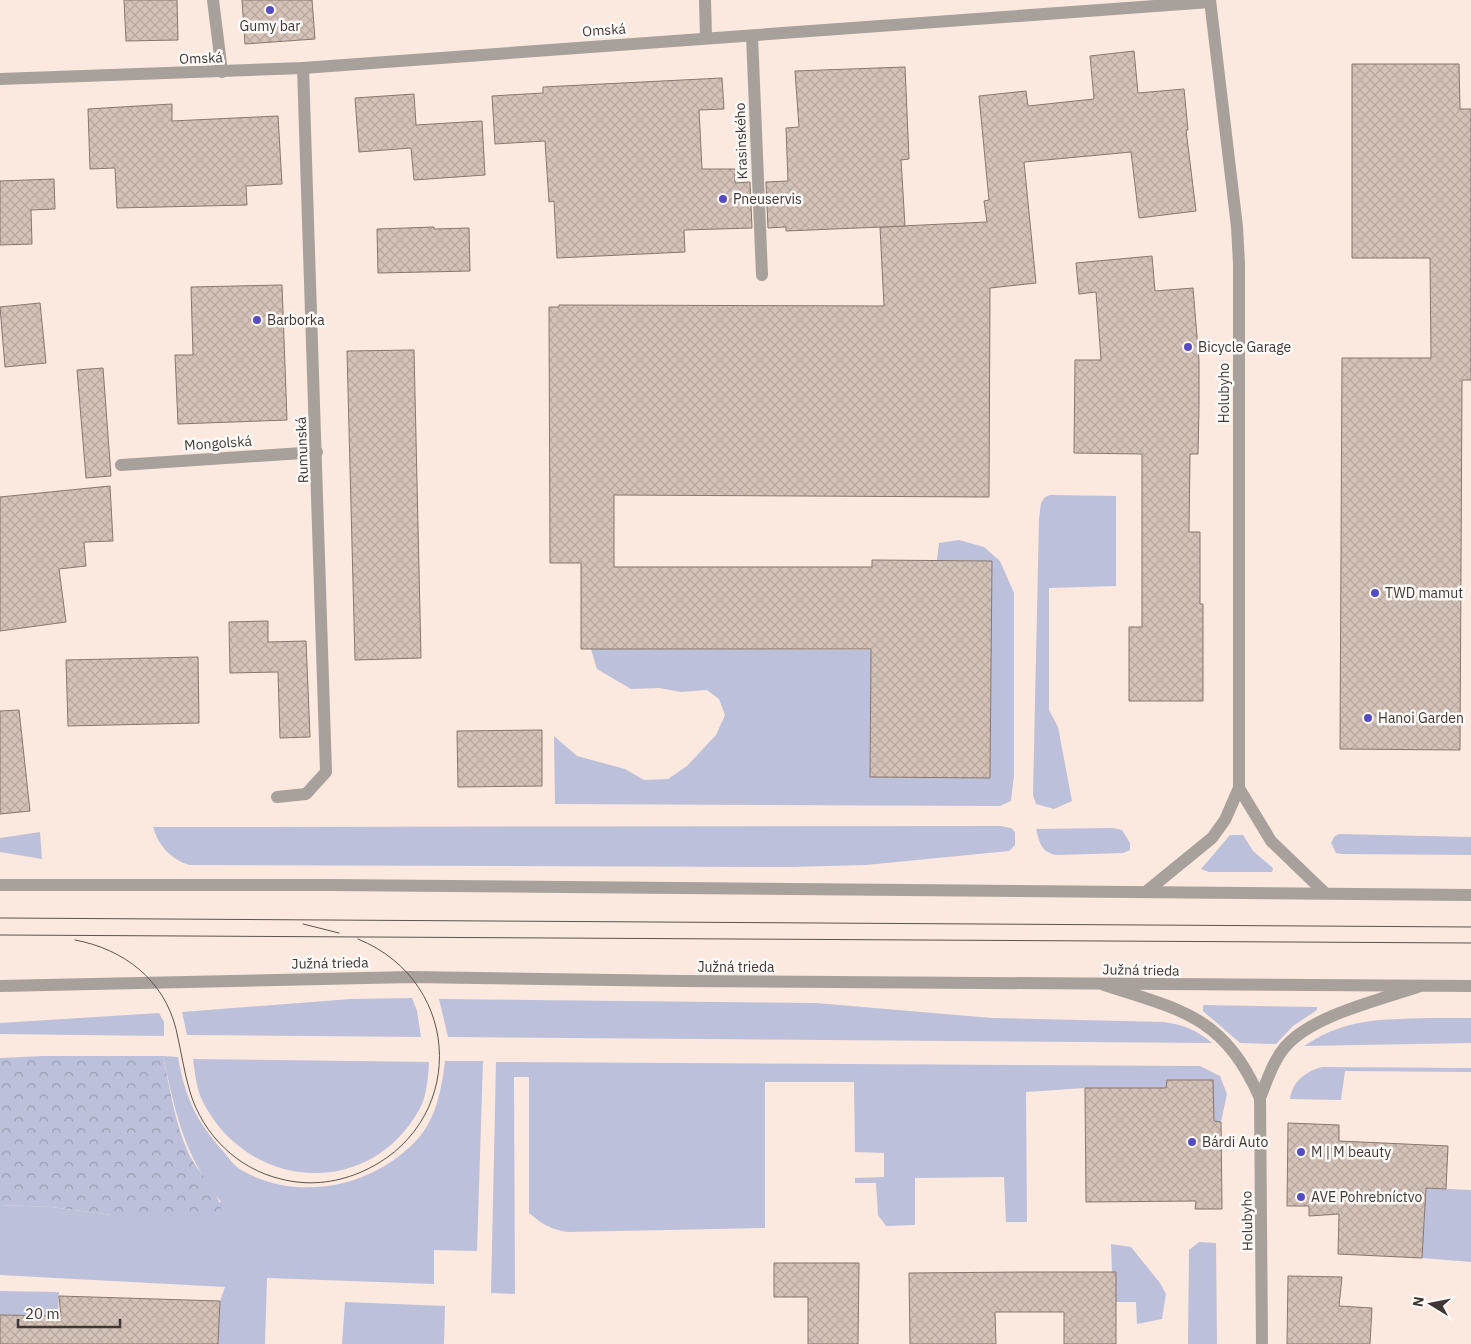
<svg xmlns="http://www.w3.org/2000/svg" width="1471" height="1344" viewBox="0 0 1471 1344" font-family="'IBM Plex Sans',sans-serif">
  <defs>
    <pattern id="forest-crowns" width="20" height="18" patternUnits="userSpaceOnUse" patternTransform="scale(1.25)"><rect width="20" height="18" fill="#bdc0da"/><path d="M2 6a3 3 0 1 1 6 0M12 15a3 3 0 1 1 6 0" fill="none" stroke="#9b9db1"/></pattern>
    <pattern id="building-cross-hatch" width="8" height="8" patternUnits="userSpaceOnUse" patternTransform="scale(1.25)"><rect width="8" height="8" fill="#d4c2b8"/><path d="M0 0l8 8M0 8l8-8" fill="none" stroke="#b7a79f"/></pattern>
  </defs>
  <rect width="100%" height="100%" fill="#fbe8de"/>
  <!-- grass -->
  <g fill="#bdc0da">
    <polygon points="1050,495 1116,496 1116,586 1049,588 1049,710 1058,727 1072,801 1054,809 1036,804 1033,795 1039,519 1041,503 1045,497"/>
    <polygon points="959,540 984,547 1000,561 1014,593 1014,775 1011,801 1000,806 555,804 554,736 577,756 625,769 644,780 668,779 687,766 716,735 725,715 719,699 707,690 681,692 659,688 631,689 597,669 591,649 871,650 870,777 990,778 992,561 937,560 939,543"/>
    <path d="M1000,826L1011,828L1015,832V845L1009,851L866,865L791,867L189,865C170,859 158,845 153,827Z"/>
    <path d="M1113,828L1122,830L1130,843V850L1123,853L1057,855C1041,852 1040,844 1036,829Z"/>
    <polygon points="40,832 42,859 0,852 0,838"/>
    <polygon points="1339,834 1471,837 1471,855 1342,854 1336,853 1331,843 1334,837"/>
    <polygon points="1230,835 1243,835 1253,851 1273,868 1272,872 1209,872 1201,869"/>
    <polygon points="412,998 417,1011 421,1037 187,1035 182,1012 351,999"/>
    <path d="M439,999L816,1003L992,1018L1164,1022C1184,1025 1197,1030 1212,1043L448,1037Z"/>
    <polygon points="1203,1005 1317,1007 1317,1010 1293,1026 1276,1044 1240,1043 1203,1011"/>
    <polygon points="159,1013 164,1022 164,1036 0,1034 0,1023"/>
    <path d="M1430,1018H1471V1043L1304,1046C1348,1017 1380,1020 1430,1018Z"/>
    <path d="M163,1056L178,1057C185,1097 196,1121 223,1151C229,1159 236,1168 245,1172C302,1203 379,1185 420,1136C437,1116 442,1086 445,1061H483L477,1251L434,1250V1284L267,1278L265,1344H218L220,1301L225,1287L0,1275V1205L51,1207L112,1215L221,1202C183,1154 176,1114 163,1056Z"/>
    <path d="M193,1059L429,1062C428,1077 427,1097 419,1110C368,1201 246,1190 202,1100C196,1088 195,1072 193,1059Z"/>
    <path d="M496,1062L1200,1066L1220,1076L1227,1094L1221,1122L1214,1121L1167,1080L1166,1088H1085L1026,1092L1027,1222H1006L1004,1177L915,1178V1225L886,1226L878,1215L876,1183H855V1178L884,1177V1153L855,1152L854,1082H765V1228L568,1232C551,1230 541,1223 529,1213V1077H514L515,1294L491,1293Z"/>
    <path d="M1322,1067L1471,1068V1072L1345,1071L1341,1100L1290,1099C1293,1081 1305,1072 1322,1067Z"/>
    <polygon points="1403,1187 1471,1190 1471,1262 1422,1258 1425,1211"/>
    <polygon points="1199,1242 1216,1243 1217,1344 1188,1344 1189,1250"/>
    <polygon points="1111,1244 1131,1247 1160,1283 1166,1294 1162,1319 1137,1324 1136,1302 1116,1302 1116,1272 1112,1272"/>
    <polygon points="0,1291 59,1292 58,1316 0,1315"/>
    <polygon points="345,1302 445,1306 444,1344 342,1344"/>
  </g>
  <!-- forest -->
  <path fill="url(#forest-crowns)" d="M43,1056H163C170,1089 175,1124 189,1154C199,1175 221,1192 222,1215H112L51,1207L0,1205V1058Z"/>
  <!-- building -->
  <g fill="url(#building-cross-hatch)" stroke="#87776e">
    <polygon points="124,0 177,0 178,40 126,41"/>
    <polygon points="242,0 312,0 315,39 245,44"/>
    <polygon points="1134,51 1138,93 1184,89 1188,130 1186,130 1196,211 1139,218 1131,152 1024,162 1036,283 990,288 989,497 614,495 614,567 872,567 872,560 992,561 990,778 870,777 871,649 581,649 581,563 550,563 549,307 559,307 559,305 884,306 880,227 987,222 984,201 989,200 979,96 1026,91 1028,106 1094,99 1090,56"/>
    <polygon points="1352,64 1459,64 1460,109 1471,109 1471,380 1462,380 1460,750 1340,749 1342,358 1431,358 1430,258 1352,258"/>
    <polygon points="905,67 909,159 901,160 905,226 786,231 786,227 768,228 766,182 788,181 786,128 799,127 795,71"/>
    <polygon points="722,78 724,109 699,110 702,169 735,169 735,183 750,182 752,228 684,230 685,252 557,258 554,201 549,202 545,141 495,144 492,96 543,93 543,87"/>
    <polygon points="414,94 416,125 482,121 485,175 414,180 411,148 359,152 355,98"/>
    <polygon points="172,104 172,121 278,116 282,184 246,186 247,205 117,208 115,168 90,169 88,109"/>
    <polygon points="54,179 55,209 31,210 32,244 0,245 0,181"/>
    <polygon points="434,227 434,229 469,228 470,271 378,273 377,229"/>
    <polygon points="1152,256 1155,291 1193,288 1199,361 1199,407 1198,454 1190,454 1189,532 1200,532 1200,604 1203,604 1203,701 1129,701 1129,627 1142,627 1142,454 1074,453 1075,360 1101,360 1096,292 1079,294 1076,263"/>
    <polygon points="282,285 287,420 178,424 175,355 193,355 191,287"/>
    <polygon points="40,303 46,363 5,367 0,307"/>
    <polygon points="414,350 421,658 355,660 347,351"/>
    <polygon points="103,368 111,476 86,478 77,370"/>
    <polygon points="110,486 113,541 84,542 86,566 59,569 66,622 0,631 0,497"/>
    <polygon points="268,621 268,642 306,641 310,737 280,738 278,672 230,673 229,622"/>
    <polygon points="198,657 199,723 68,726 66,660"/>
    <polygon points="19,710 30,811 0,814 0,711"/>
    <polygon points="542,730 542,786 458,787 457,731"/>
    <polygon points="1167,1080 1213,1080 1214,1121 1221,1122 1222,1209 1195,1209 1196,1201 1086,1202 1085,1088 1166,1088"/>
    <polygon points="1288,1123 1339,1125 1339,1141 1448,1146 1446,1189 1426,1188 1422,1258 1338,1254 1339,1214 1309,1216 1309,1206 1287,1206"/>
    <polygon points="774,1263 859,1263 858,1344 808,1344 808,1297 774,1297"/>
    <polygon points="1026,1272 1116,1272 1116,1344 1064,1344 1064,1312 995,1312 996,1344 910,1344 909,1273"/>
    <polygon points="1288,1276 1342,1277 1339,1306 1372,1308 1370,1344 1287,1344"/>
    <polygon points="59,1296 220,1301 218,1344 0,1344 0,1315 61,1316"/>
  </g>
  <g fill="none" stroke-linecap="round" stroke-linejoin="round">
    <!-- minor -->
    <g stroke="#a7a09b" stroke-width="12">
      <polyline points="213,0 222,72"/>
      <polyline points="705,0 706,37"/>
      <polyline points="752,36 762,275"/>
      <polyline points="0,79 303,68 1210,2"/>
      <polyline points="121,465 317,452"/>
      <polyline points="1239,788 1271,841 1325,893"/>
      <polyline points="277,797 306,794 326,772 303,68"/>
      <polyline points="1147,891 1212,838 1225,820 1239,788 1239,264 1237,227 1210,0"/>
      <path d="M1104,985C1183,1010 1224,1017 1260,1098"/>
      <path d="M1262,1344L1260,1098C1267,1081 1273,1061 1285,1047C1312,1015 1380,1000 1420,986"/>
    </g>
    <!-- tertiary -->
    <g stroke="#a7a09b" stroke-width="12">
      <polyline points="0,885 329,885 1471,895"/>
      <polyline points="0,986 411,977 682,981 1471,986"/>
    </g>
    <!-- tram -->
    <g stroke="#5c534e" stroke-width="1">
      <polyline points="0,918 1471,927"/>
      <polyline points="303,924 339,933"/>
      <polyline points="0,935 1471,943"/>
      <path d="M75,940C124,949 164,980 176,1029C181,1050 184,1072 190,1092C203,1135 238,1169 281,1179C308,1186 334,1183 359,1173C467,1128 466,983 358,939"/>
    </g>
  </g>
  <!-- markers -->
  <g fill="#554cc3" stroke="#fcf9f7" stroke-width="2">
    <circle cx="270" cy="10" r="5"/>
    <circle cx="723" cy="199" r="5"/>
    <circle cx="257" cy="320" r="5"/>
    <circle cx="1188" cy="347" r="5"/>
    <circle cx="1375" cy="593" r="5"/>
    <circle cx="1368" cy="718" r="5"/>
    <circle cx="1192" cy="1142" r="5"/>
    <circle cx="1301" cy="1152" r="5"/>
    <circle cx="1301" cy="1197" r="5"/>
  </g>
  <g text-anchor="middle" stroke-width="5" stroke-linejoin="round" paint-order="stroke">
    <!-- poi labels -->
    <g font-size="14" fill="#3e3733" stroke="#fcf9f7" text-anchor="start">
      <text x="270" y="31" text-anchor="middle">Gumy bar</text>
      <text x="733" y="204">Pneuservis</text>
      <text x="267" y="325">Barborka</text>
      <text x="1198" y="352">Bicycle Garage</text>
      <text x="1385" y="598">TWD mamut</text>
      <text x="1378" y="723">Hanoi Garden</text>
      <text x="1202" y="1147">Bárdi Auto</text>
      <text x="1311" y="1157">M | M beauty</text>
      <text x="1311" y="1202">AVE Pohrebníctvo</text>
    </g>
    <!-- street labels -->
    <g font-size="14" fill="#3e3733" stroke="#fcf9f7">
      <text transform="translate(604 30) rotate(-4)" y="5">Omská</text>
      <text transform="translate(201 58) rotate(-2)" y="5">Omská</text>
      <text transform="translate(741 141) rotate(-92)" y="5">Krasinského</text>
      <text transform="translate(1224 393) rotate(-90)" y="5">Holubyho</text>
      <text transform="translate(218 443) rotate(-4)" y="5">Mongolská</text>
      <text transform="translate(302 450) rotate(-92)" y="5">Rumunská</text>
      <text transform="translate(330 963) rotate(-1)" y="5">Južná trieda</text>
      <text x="736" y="972">Južná trieda</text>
      <text transform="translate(1141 970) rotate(1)" y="5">Južná trieda</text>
      <text transform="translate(1247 1221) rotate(-91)" y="5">Holubyho</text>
    </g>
  </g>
  <!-- north arrow -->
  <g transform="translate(1431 1304) rotate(280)" stroke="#fcf9f7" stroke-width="4" paint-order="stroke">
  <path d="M0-4L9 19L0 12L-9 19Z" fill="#3e3733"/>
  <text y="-8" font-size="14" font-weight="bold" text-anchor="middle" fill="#3e3733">N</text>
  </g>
  <!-- scale -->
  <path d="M18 1319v8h102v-8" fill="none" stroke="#3e3733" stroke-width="2.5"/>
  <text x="25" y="1319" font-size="15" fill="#3e3733" stroke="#fcf9f7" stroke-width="4" paint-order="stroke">20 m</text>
</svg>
